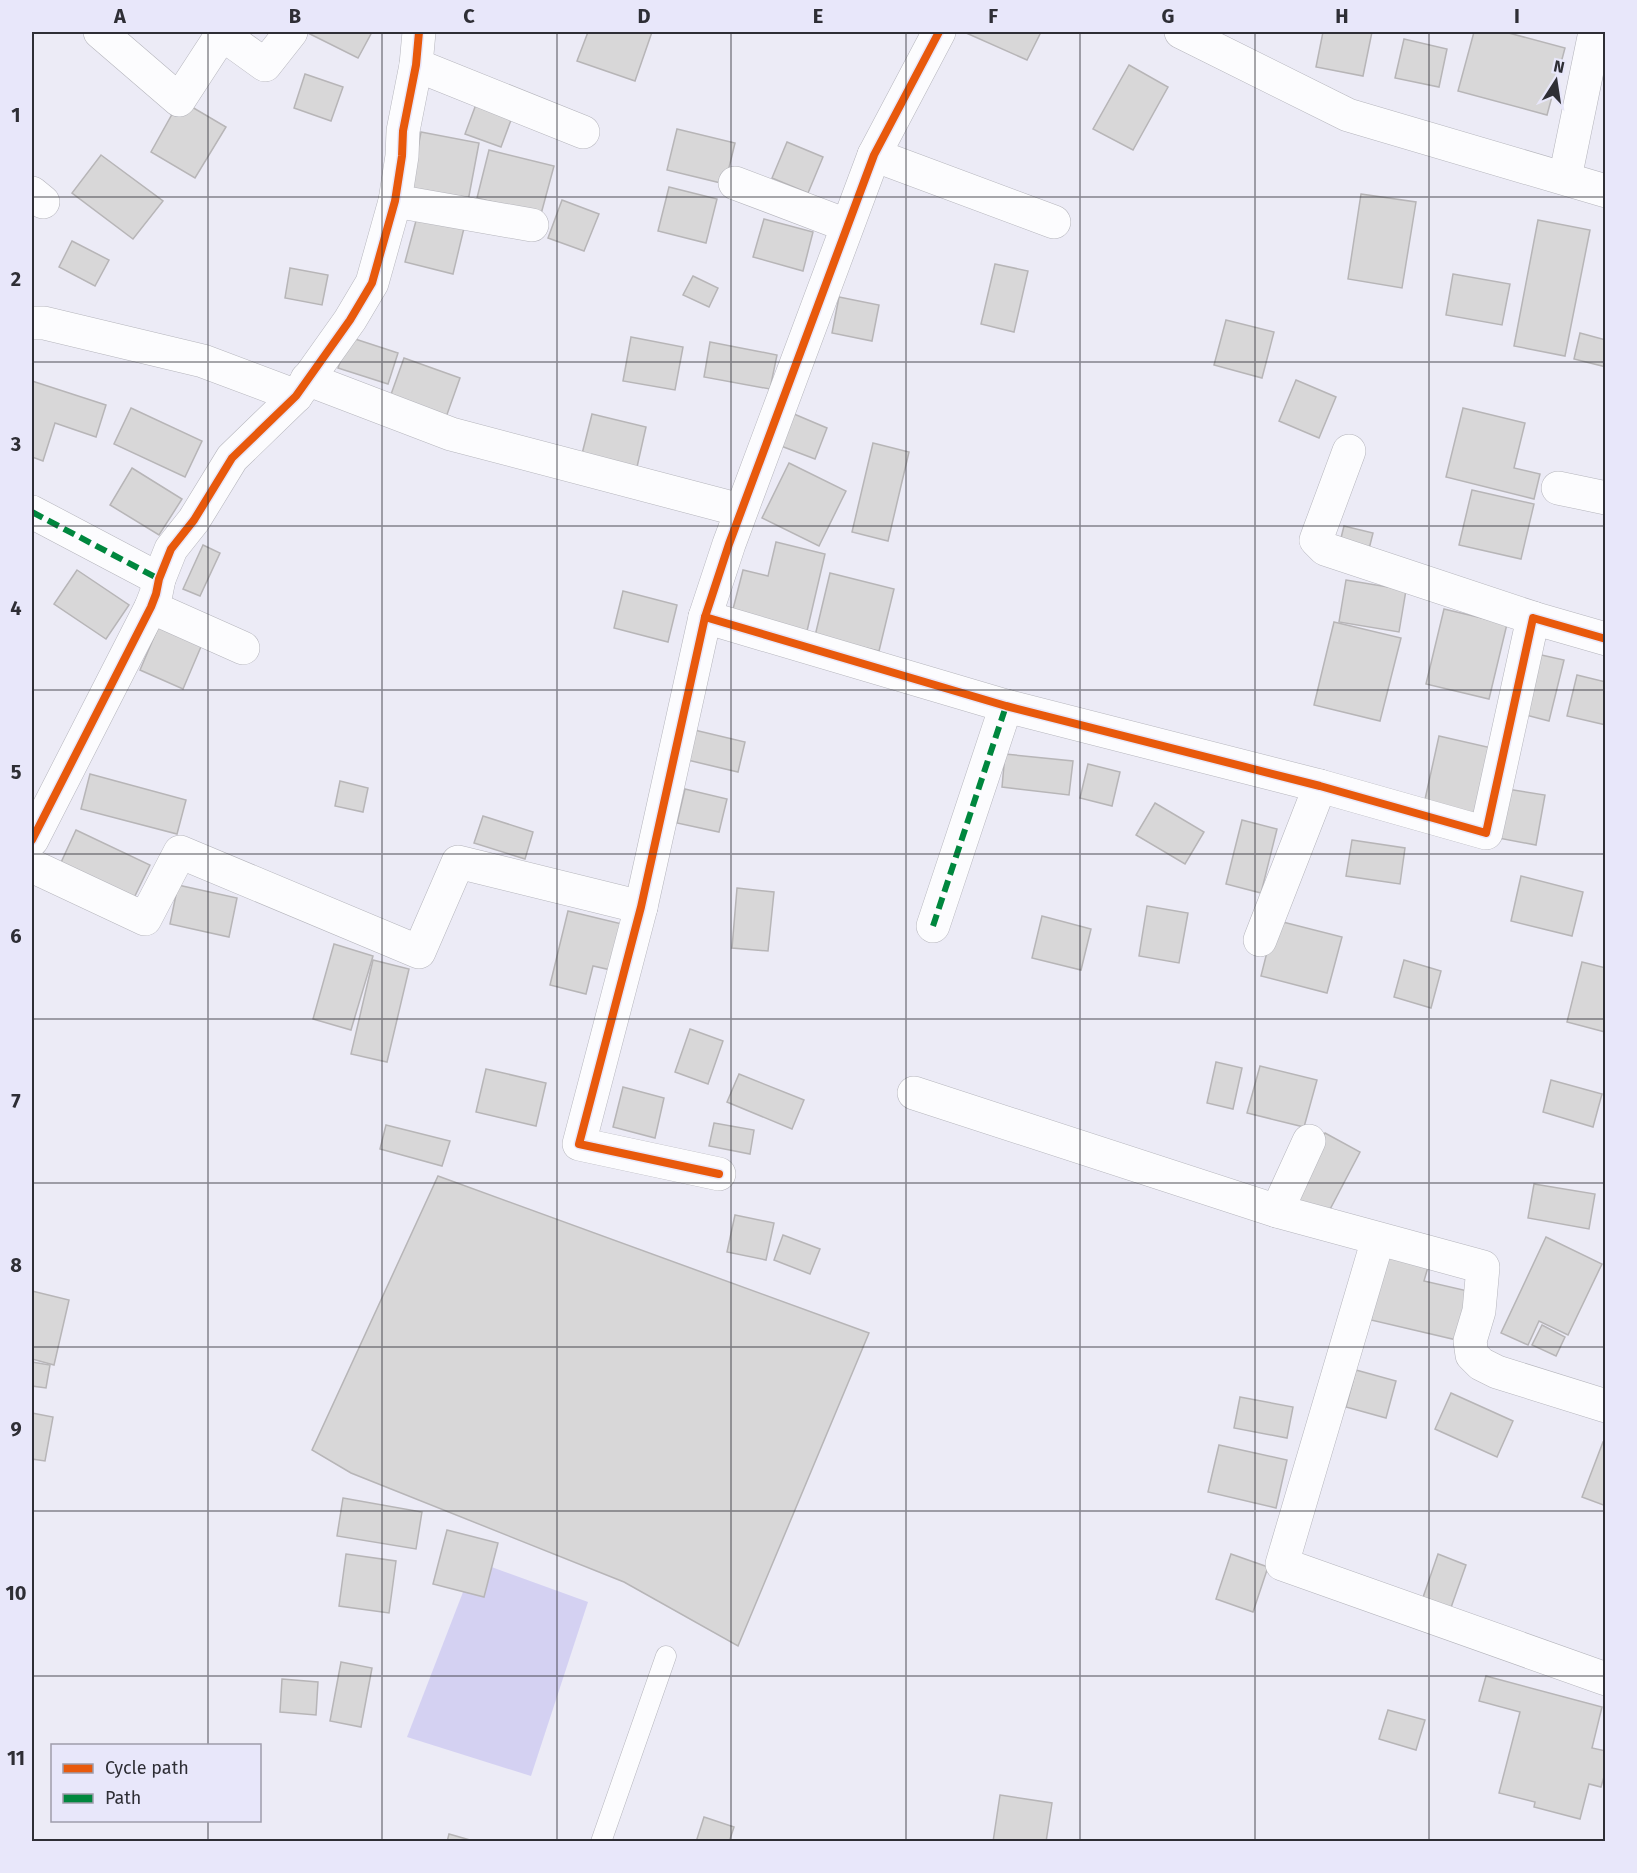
<svg xmlns="http://www.w3.org/2000/svg" width="1637" height="1873" viewBox="0 0 1637 1873" font-family="'Fira Sans',sans-serif">
  <rect width="100%" height="100%" fill="#ecebf6"/>
  <!-- green -->
  <polygon fill="#d4d1f2" points="475,1561 588,1602 531,1776 407,1737"/>
  <!-- building -->
  <g fill="#d8d7d8" stroke="#b7b5b7" stroke-width="1.5">
    <polygon points="306,32 372,32 358,58"/>
    <polygon points="588,32 652,32 635,81 577,61"/>
    <polygon points="964,32 1041,32 1027,60"/>
    <polygon points="1323,32 1372,32 1363,76 1316,67"/>
    <polygon points="1474,32 1505,32 1565,48 1547,115 1458,91"/>
    <polygon points="1404,39 1447,49 1439,87 1395,78"/>
    <polygon points="1129,65 1168,87 1133,150 1093,129"/>
    <polygon points="305,74 343,87 331,121 294,108"/>
    <polygon points="478,99 514,112 501,147 465,134"/>
    <polygon points="180,100 226,127 195,178 151,152"/>
    <polygon points="677,129 735,143 725,184 667,170"/>
    <polygon points="421,132 479,143 468,201 410,190"/>
    <polygon points="787,142 823,157 808,193 772,178"/>
    <polygon points="489,150 554,166 541,214 477,198"/>
    <polygon points="101,155 163,201 133,239 72,193"/>
    <polygon points="669,187 717,199 706,243 658,231"/>
    <polygon points="1361,194 1416,202 1402,288 1348,279"/>
    <polygon points="562,200 599,214 584,251 548,238"/>
    <polygon points="417,217 464,228 453,274 405,262"/>
    <polygon points="764,219 813,232 803,271 753,257"/>
    <polygon points="1538,220 1590,230 1565,356 1514,346"/>
    <polygon points="72,241 109,260 95,286 59,267"/>
    <polygon points="995,264 1028,271 1014,332 981,324"/>
    <polygon points="290,268 328,275 322,305 285,298"/>
    <polygon points="1453,274 1510,284 1502,325 1446,315"/>
    <polygon points="693,276 718,288 709,307 683,295"/>
    <polygon points="839,297 879,305 872,341 832,333"/>
    <polygon points="1226,320 1274,332 1262,378 1214,365"/>
    <polygon points="1580,333 1606,340 1606,367 1574,359"/>
    <polygon points="349,337 398,353 388,384 338,368"/>
    <polygon points="631,337 683,347 675,390 623,381"/>
    <polygon points="710,342 777,355 770,389 704,377"/>
    <polygon points="404,358 460,378 445,420 389,400"/>
    <polygon points="1296,380 1336,397 1319,438 1279,421"/>
    <polygon points="32,381 106,405 96,437 55,423 43,461 32,457"/>
    <polygon points="131,408 202,441 185,477 114,444"/>
    <polygon points="1463,408 1525,423 1514,468 1540,474 1534,499 1446,477"/>
    <polygon points="592,414 646,427 637,467 582,454"/>
    <polygon points="794,414 827,428 815,459 781,446"/>
    <polygon points="873,443 909,452 888,541 852,532"/>
    <polygon points="789,463 846,491 819,546 762,518"/>
    <polygon points="132,468 182,499 159,535 110,505"/>
    <polygon points="1472,490 1534,504 1521,559 1459,545"/>
    <polygon points="1344,526 1373,533 1369,549 1340,542"/>
    <polygon points="776,542 825,554 807,631 732,613 743,570 768,576"/>
    <polygon points="203,545 220,553 200,596 183,589"/>
    <polygon points="77,570 129,605 106,639 54,604"/>
    <polygon points="830,573 894,589 879,651 815,636"/>
    <polygon points="1346,580 1406,590 1399,632 1339,622"/>
    <polygon points="623,591 677,605 668,642 614,628"/>
    <polygon points="1444,609 1507,624 1489,699 1426,684"/>
    <polygon points="1334,622 1401,638 1380,721 1314,705"/>
    <polygon points="160,623 203,642 183,689 140,670"/>
    <polygon points="1537,654 1564,660 1549,721 1522,714"/>
    <polygon points="1577,675 1606,682 1606,725 1567,716"/>
    <polygon points="686,728 745,742 738,772 679,758"/>
    <polygon points="1439,736 1496,749 1481,816 1424,804"/>
    <polygon points="1005,754 1073,761 1069,795 1002,787"/>
    <polygon points="1088,764 1120,772 1112,806 1080,798"/>
    <polygon points="90,774 186,800 177,834 81,809"/>
    <polygon points="340,781 368,788 363,812 335,806"/>
    <polygon points="1501,788 1545,795 1536,845 1493,837"/>
    <polygon points="685,789 727,799 719,832 677,823"/>
    <polygon points="1155,803 1204,832 1185,864 1136,835"/>
    <polygon points="483,816 533,832 525,859 474,843"/>
    <polygon points="1242,820 1277,829 1261,893 1226,884"/>
    <polygon points="76,830 150,865 131,904 58,869"/>
    <polygon points="1352,840 1405,848 1400,884 1346,876"/>
    <polygon points="1521,876 1583,892 1572,936 1511,921"/>
    <polygon points="178,885 237,898 229,937 170,924"/>
    <polygon points="737,888 774,892 768,951 732,948"/>
    <polygon points="1147,906 1188,913 1179,963 1139,956"/>
    <polygon points="568,911 622,924 611,970 593,966 586,994 550,985"/>
    <polygon points="1042,916 1091,929 1081,970 1032,958"/>
    <polygon points="1275,920 1342,937 1327,993 1261,976"/>
    <polygon points="334,944 373,956 351,1030 313,1019"/>
    <polygon points="373,960 409,969 387,1062 351,1054"/>
    <polygon points="1404,960 1441,971 1431,1008 1394,997"/>
    <polygon points="1582,962 1606,968 1605,1032 1567,1022"/>
    <polygon points="690,1029 723,1041 708,1084 675,1072"/>
    <polygon points="1216,1062 1242,1068 1233,1109 1207,1103"/>
    <polygon points="1260,1066 1317,1080 1304,1127 1247,1113"/>
    <polygon points="486,1069 546,1083 536,1126 476,1112"/>
    <polygon points="739,1074 804,1100 792,1129 727,1102"/>
    <polygon points="1551,1080 1602,1094 1593,1127 1543,1112"/>
    <polygon points="623,1087 664,1098 655,1138 613,1127"/>
    <polygon points="714,1123 754,1130 750,1154 709,1146"/>
    <polygon points="386,1125 450,1141 442,1166 380,1149"/>
    <polygon points="1325,1133 1360,1152 1327,1215 1292,1197"/>
    <polygon points="438,1176 869,1333 738,1646 624,1582 351,1473 312,1450"/>
    <polygon points="1534,1184 1595,1194 1589,1229 1528,1218"/>
    <polygon points="735,1215 774,1223 766,1260 727,1252"/>
    <polygon points="783,1235 820,1249 810,1274 774,1260"/>
    <polygon points="1546,1237 1602,1264 1568,1335 1539,1321 1528,1345 1501,1333"/>
    <polygon points="1387,1250 1430,1260 1424,1281 1472,1292 1461,1341 1371,1320"/>
    <polygon points="32,1291 69,1300 54,1365 32,1359"/>
    <polygon points="1542,1325 1565,1337 1556,1356 1532,1345"/>
    <polygon points="32,1362 50,1365 46,1388 32,1386"/>
    <polygon points="1356,1370 1396,1381 1386,1418 1346,1407"/>
    <polygon points="1451,1393 1513,1421 1497,1457 1435,1429"/>
    <polygon points="1240,1397 1293,1407 1287,1438 1234,1428"/>
    <polygon points="32,1413 53,1417 45,1461 32,1459"/>
    <polygon points="1603,1442 1606,1443 1606,1506 1582,1497"/>
    <polygon points="1219,1445 1287,1460 1276,1508 1208,1492"/>
    <polygon points="343,1498 422,1512 416,1549 337,1536"/>
    <polygon points="447,1530 498,1543 484,1597 433,1584"/>
    <polygon points="346,1554 396,1561 389,1613 339,1606"/>
    <polygon points="1231,1554 1268,1567 1253,1612 1216,1599"/>
    <polygon points="1438,1554 1466,1565 1448,1616 1420,1606"/>
    <polygon points="341,1662 372,1668 361,1727 330,1721"/>
    <polygon points="1486,1676 1602,1707 1592,1748 1606,1751 1606,1770 1601,1787 1589,1784 1580,1819 1534,1807 1535,1802 1499,1793 1520,1712 1479,1701"/>
    <polygon points="282,1679 318,1682 316,1715 280,1712"/>
    <polygon points="1388,1710 1425,1720 1416,1750 1379,1739"/>
    <polygon points="1000,1795 1052,1803 1046,1842 993,1842"/>
    <polygon points="704,1817 734,1827 729,1842 696,1842"/>
    <polygon points="449,1834 477,1842 447,1842"/>
  </g>
  <g fill="none" stroke-linecap="round" stroke-linejoin="round">
    <defs>
      <polyline id="service" points="601,1842 666,1656"/>
      <g id="minor">
        <polyline points="100,32 179,100 222,34 265,65 291,32"/>
        <polyline points="416,65 583,132"/>
        <polyline points="874,155 1054,222"/>
        <polyline points="1565,178 1595,32"/>
        <polyline points="735,183 846,225"/>
        <polyline points="32,193 43,202"/>
        <polyline points="395,201 532,225"/>
        <polyline points="32,323 44,323 203,361 296,396"/>
        <polyline points="307,379 451,434 740,510"/>
        <polyline points="1349,451 1316,540 1325,549 1533,618"/>
        <polyline points="1558,488 1606,498"/>
        <polyline points="32,512 159,579"/>
        <polyline points="151,607 243,648"/>
        <polyline points="705,617 1006,706 1320,786 1486,833 1533,618 1606,639"/>
        <polyline points="32,840 151,607 156,594 159,579 171,549 194,520 232,458 296,396 350,320 372,283 395,201 402,156 403,131 416,65 419,32"/>
        <polyline points="32,866 145,919 180,852 419,952 458,862 641,907"/>
        <polyline points="933,926 1006,706"/>
        <polyline points="1260,940 1320,786"/>
        <polyline points="914,1093 1277,1211 1483,1267 1479,1311 1470,1341 1472,1355 1481,1364 1497,1372 1606,1406"/>
        <polyline points="719,1174 579,1144 641,907 705,617 729,544 874,155 939,32"/>
        <polyline points="1277,1211 1309,1141"/>
        <polyline points="1378,1239 1282,1564 1606,1679"/>
      </g>
      <polyline id="tertiary" points="1181,32 1348,115 1606,191"/>
    </defs>
    <!-- service casing -->
    <use href="#service" stroke="#b5b5bc" stroke-width="21"/>
    <!-- minor casing -->
    <use href="#minor" stroke="#b5b5bc" stroke-width="34"/>
    <!-- tertiary casing -->
    <use href="#tertiary" stroke="#b5b5bc" stroke-width="34"/>
    <!-- service -->
    <use href="#service" stroke="#fcfcfe" stroke-width="20"/>
    <!-- minor -->
    <use href="#minor" stroke="#fcfcfe" stroke-width="33"/>
    <!-- tertiary -->
    <use href="#tertiary" stroke="#fcfcfe" stroke-width="33"/>
    <!-- quiet -->
    <g stroke="#00873e" stroke-width="6" stroke-dasharray="12 6" stroke-linecap="butt">
      <polyline points="32,512 159,579"/>
      <polyline points="933,926 1006,706"/>
    </g>
    <defs>
      <g id="cycleway">
        <polyline points="705,617 1006,706 1320,786 1486,833 1533,618 1606,639"/>
        <polyline points="32,840 151,607 156,594 159,579 171,549 194,520 232,458 296,396 350,320 372,283 395,201 402,156 403,131 416,65 419,32"/>
        <polyline points="719,1174 579,1144 641,907 705,617 729,544 874,155 939,32"/>
      </g>
    </defs>
    <!-- cycleway casing -->
    <use href="#cycleway" stroke="#e8e7fa" stroke-width="11"/>
    <!-- cycleway -->
    <use href="#cycleway" stroke="#e8590c" stroke-width="8"/>
  </g>
  <!-- grid -->
  <path fill="none" stroke="#2e2e35" stroke-width="1.5" stroke-opacity="0.55" d="M208,32V1746M382,32V1842M557,32V1842M731,32V1842M906,32V1842M1080,32V1842M1255,32V1842M1429,32V1842M32,197H1606M32,362H1606M32,526H1606M32,690H1606M32,854H1606M32,1019H1606M32,1183H1606M32,1347H1606M32,1511H1606M32,1676H1606M208,1820V1842"/>
  <!-- border -->
  <rect width="1637" height="1873" fill="none" stroke="#e8e7fa" stroke-width="66"/>
  <!-- legend -->
  <rect x="51" y="1744" width="210" height="78" fill="#e8e7fa" stroke="#9e9dab" stroke-width="1.5"/>
  <rect x="63" y="1764" width="30" height="9" fill="#e8590c" stroke="#9e9dab" stroke-width="1.5"/>
  <text x="105" y="1774" font-size="18" fill="#2e2e35">Cycle path</text>
  <rect x="63" y="1794" width="30" height="9" fill="#00873e" stroke="#9e9dab" stroke-width="1.5"/>
  <text x="105" y="1804" font-size="18" fill="#2e2e35">Path</text>
  <!-- north arrow -->
  <g transform="translate(1556 81) rotate(12)" stroke="#e8e7fa" stroke-width="4.5" paint-order="stroke">
  <path d="M0-4.5L10 22L0 15L-10 22Z" fill="#2e2e35"/>
  <text y="-9" font-size="16" font-weight="bold" text-anchor="middle" fill="#2e2e35">N</text>
  </g>
  <rect x="33" y="33" width="1571" height="1807" fill="none" stroke="#2e2e35" stroke-width="2"/>
  <g font-size="20" text-anchor="middle" font-weight="bold" fill="#2e2e35">
    <text x="120" y="23">A</text>
    <text x="295" y="23">B</text>
    <text x="469" y="23">C</text>
    <text x="644" y="23">D</text>
    <text x="818" y="23">E</text>
    <text x="993" y="23">F</text>
    <text x="1168" y="23">G</text>
    <text x="1342" y="23">H</text>
    <text x="1517" y="23">I</text>
    <text x="16" y="122">1</text>
    <text x="16" y="286">2</text>
    <text x="16" y="451">3</text>
    <text x="16" y="615">4</text>
    <text x="16" y="779">5</text>
    <text x="16" y="943">6</text>
    <text x="16" y="1108">7</text>
    <text x="16" y="1272">8</text>
    <text x="16" y="1436">9</text>
    <text x="16" y="1600">10</text>
    <text x="16" y="1765">11</text>
  </g>
</svg>
